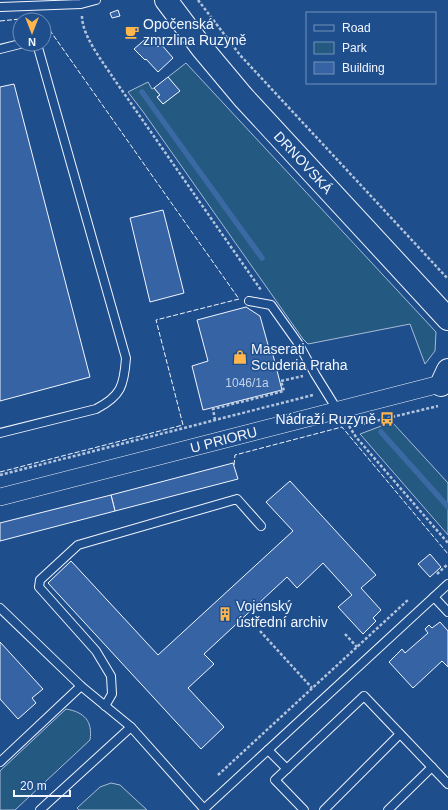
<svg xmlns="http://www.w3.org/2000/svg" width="448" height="810" viewBox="0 0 448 810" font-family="Helvetica,sans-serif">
  <rect width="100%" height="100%" fill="#1f4e8c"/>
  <!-- green -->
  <g fill="#245a82" stroke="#a8bbd7">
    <polygon points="186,63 436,332 435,351 425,364 410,324 308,344 303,339 144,113 128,92 148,82 152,89 154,88 160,95 157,97 163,104 179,91 168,77"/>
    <polygon points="392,422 448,483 448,535 360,434"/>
    <path d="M66,709C84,712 93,721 90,740L15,810H0V771Z"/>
    <polygon points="111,783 120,785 147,810 79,810 77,808 100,787"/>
  </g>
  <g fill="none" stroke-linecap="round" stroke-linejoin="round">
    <!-- stream -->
    <g stroke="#3b69a3" stroke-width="5.5">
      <polyline points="142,92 262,258"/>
      <polyline points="381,432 448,507"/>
    </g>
  </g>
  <!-- building -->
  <g fill="#3563a3" stroke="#f2f6ff">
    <polygon points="118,10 120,16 112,18 110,13"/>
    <polygon points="149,36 158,47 161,44 173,58 158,72 146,59 145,60 134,49"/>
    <polygon points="168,77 180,91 163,104 157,97 160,95 154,88"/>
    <polygon points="14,84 90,377 0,401 0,87"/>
    <polygon points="163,210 184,293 150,302 130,218"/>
    <polygon points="246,307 260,316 270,352 272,351 282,390 203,410 192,366 208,361 197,320"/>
    <polygon points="233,463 238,479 115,511 111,495"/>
    <polygon points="290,481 376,575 361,588 381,610 373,618 376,621 363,634 338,607 352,595 323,563 297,588 287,577 204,654 214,664 188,688 224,727 201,749 48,583 71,561 158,655 293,531 266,502"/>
    <polygon points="111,495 115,511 0,541 0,523"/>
    <polygon points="430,554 441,567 430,577 418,564"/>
    <polygon points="440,622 448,631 448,667 442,661 413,688 389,662 402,649 405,653 428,633 425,629 429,625 432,628"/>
    <polygon points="0,642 43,689 32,698 36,703 18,719 0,699"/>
  </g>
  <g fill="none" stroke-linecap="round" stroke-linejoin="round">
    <defs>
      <g id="lane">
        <polyline points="0,7 81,4 96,0"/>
        <polyline points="0,49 20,44"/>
        <polyline points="249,301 271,305 298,343 315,374 338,411"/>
        <path d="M0,433L96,409C121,396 124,386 126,358L37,44"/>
        <polyline points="434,597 448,612"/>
        <polyline points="0,608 81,686 131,727"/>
        <polyline points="105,706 112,694 111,676 96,651 39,587 40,580 78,545 237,499 261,526"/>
        <polyline points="268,750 287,769"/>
        <polyline points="0,762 81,686"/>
        <polyline points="204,809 448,584"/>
        <polyline points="40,810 131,727 205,810"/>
        <polyline points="304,810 275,780 364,696 448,784"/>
        <polyline points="324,810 400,734"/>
        <polyline points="388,810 432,767"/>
      </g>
      <g id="street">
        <path id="s1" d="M0,497L448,382"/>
      </g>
      <g id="secondary">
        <path id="s2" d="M166,0L202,48L243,97L448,319"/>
        <polyline points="441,385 448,370"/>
      </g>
    </defs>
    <!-- lane casing -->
    <use href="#lane" stroke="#f2f6ff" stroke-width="10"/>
    <!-- street casing -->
    <use href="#street" stroke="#f2f6ff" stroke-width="18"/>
    <!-- secondary casing -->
    <use href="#secondary" stroke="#f2f6ff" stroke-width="24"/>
    <!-- path -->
    <g stroke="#b3c4dc" stroke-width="2.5" stroke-dasharray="3 2" stroke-linecap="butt">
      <polyline points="198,0 240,55 448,279"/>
      <path d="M82,16C82,36 103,62 114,79L261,290"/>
      <polyline points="215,420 213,409 284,391 281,381 303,376"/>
      <polyline points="363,424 438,406"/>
      <polyline points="349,426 356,437 448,543"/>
      <polyline points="0,475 313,395"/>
      <polyline points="437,574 448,564"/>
      <polyline points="260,631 312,688"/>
      <polyline points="345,634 357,647"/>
      <polyline points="218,775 409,599"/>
    </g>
    <!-- lane -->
    <use href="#lane" stroke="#1f4e8c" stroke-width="8"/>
    <!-- street -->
    <use href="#street" stroke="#1f4e8c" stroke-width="17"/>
    <!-- secondary -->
    <use href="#secondary" stroke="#1f4e8c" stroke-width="22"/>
    <!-- fence -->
    <g stroke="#f2f6ff" stroke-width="1" stroke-dasharray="5 2" stroke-linecap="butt">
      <polyline points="0,21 41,17 43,20"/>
      <polyline points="234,465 235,455 342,427 448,554"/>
      <polyline points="0,472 183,425 156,320 239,299 44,22"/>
    </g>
  </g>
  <!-- icons -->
  <defs>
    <symbol id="cafe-bare" viewBox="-9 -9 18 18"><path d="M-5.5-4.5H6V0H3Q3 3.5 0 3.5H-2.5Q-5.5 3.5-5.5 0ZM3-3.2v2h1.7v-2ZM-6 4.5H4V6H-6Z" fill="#ffb74d" stroke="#1f4e8c" stroke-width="2.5" paint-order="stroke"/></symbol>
    <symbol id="shop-bare" viewBox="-9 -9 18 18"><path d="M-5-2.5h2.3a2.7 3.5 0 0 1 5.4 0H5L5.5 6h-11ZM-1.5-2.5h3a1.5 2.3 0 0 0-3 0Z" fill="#ffb74d" stroke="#1f4e8c" stroke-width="2.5" paint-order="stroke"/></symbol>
    <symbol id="bus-bare" viewBox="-9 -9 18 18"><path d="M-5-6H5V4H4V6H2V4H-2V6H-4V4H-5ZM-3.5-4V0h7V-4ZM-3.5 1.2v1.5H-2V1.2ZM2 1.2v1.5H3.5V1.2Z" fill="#ffb74d" stroke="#1f4e8c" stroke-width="2.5" paint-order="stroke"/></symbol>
    <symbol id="building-bare" viewBox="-9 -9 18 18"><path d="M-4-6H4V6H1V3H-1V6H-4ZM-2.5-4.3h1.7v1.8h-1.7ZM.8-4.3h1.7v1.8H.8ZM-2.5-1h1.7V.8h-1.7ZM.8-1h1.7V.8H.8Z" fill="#ffb74d" stroke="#1f4e8c" stroke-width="2.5" paint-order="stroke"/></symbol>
  </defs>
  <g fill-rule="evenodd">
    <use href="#cafe-bare" x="122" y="22" width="20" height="20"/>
    <use href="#shop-bare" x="230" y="347" width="20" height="20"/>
    <use href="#bus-bare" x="377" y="409" width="20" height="20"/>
    <use href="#building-bare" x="215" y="604" width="20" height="20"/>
  </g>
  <g text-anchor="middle" stroke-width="3" stroke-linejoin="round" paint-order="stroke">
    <!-- number labels -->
    <g font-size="12" fill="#c3d1e8">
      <text x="247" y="387">1046/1a</text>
    </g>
    <!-- poi labels -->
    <g font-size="14" fill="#f2f6ff" stroke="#1f4e8c" text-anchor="start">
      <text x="143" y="29">Opočenská<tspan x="143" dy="16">zmrzlina Ruzyně</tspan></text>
      <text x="251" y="354">Maserati<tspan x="251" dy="16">Scuderia Praha</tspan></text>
      <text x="376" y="424" text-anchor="end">Nádraží Ruzyně</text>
      <text x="236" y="611">Vojenský<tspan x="236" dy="16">ústřední archiv</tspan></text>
    </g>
    <!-- street labels -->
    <g font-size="14" fill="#f2f6ff" stroke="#1f4e8c">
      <text dy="5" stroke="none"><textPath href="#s2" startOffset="213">DRNOVSKÁ</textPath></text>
      <text dy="5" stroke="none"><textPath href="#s1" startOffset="231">U PRIORU</textPath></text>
    </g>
  </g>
  <!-- legend -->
  <rect x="306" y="12" width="130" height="72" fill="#1f4e8c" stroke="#7391ba"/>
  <rect x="314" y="25" width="20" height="6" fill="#1f4e8c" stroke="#7391ba"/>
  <text x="342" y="32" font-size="12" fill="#f2f6ff">Road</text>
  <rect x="314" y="42" width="20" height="12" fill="#245a82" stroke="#7391ba"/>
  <text x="342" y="52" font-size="12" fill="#f2f6ff">Park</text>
  <rect x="314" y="62" width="20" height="12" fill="#3563a3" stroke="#7391ba"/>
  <text x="342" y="72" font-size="12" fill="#f2f6ff">Building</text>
  <!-- north arrow -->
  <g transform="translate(32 32) rotate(180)"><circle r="19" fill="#1f4e8c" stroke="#7391ba"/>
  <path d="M0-3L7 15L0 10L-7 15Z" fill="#ffb74d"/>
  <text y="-6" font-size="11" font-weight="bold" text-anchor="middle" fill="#f2f6ff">N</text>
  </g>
  <!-- scale -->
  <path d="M14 790v6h56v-6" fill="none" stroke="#f2f6ff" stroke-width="2"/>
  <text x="20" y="790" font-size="12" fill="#f2f6ff" stroke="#1f4e8c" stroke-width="3" paint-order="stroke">20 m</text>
</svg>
